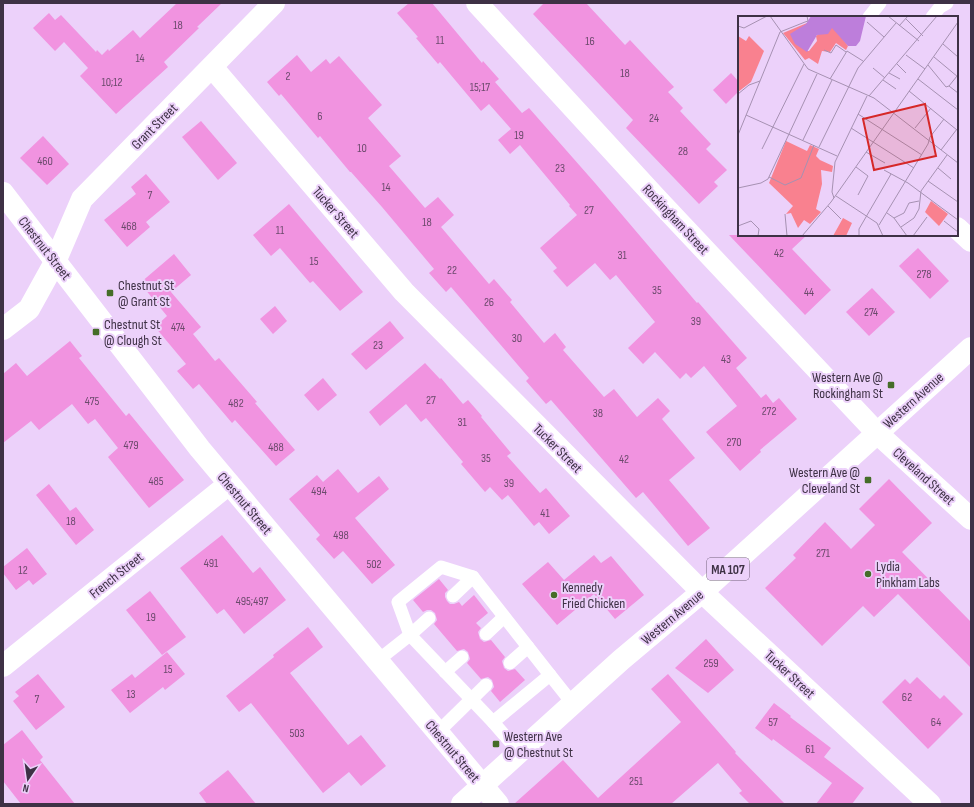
<svg xmlns="http://www.w3.org/2000/svg" width="974" height="807" viewBox="0 0 974 807" font-family="'Sofia Sans Condensed',sans-serif">
  <rect width="100%" height="100%" fill="#ecd1fa"/>
  <!-- building -->
  <g fill="#f193e0">
    <polygon points="177,3 222,3 197,27 199,28 164,62 168,67 116,114 80,76 88,68 64,42 55,51 33,28 49,13 55,20 61,15 96,52 97,50 102,55 108,49 109,51 133,30 140,38"/>
    <polygon points="409,3 432,3 482,63 483,61 499,79 495,82 522,113 529,108 595,183 697,303 698,302 747,358 736,368 761,398 766,394 773,403 779,398 797,419 760,450 761,452 740,471 706,432 737,406 704,366 691,378 686,373 680,379 655,352 643,364 628,348 655,322 616,275 610,280 595,263 567,287 553,271 557,268 540,248 577,215 569,206 570,205 520,145 510,154 498,140 511,129 489,104 481,111 440,62 438,64 416,38 418,37 397,13"/>
    <polygon points="544,3 586,3 625,45 630,40 674,87 668,92 683,108 680,111 711,144 706,149 727,170 714,182 718,186 699,204 626,128 633,120 533,14"/>
    <polygon points="297,55 311,72 326,59 330,64 339,56 382,105 368,118 401,156 389,166 425,208 438,197 454,215 441,227 489,284 494,279 512,300 510,302 544,343 555,333 566,347 563,350 604,397 614,389 637,417 658,398 670,411 662,419 695,458 669,480 710,528 688,546 643,492 636,498 551,400 546,404 526,381 529,378 451,287 446,292 429,273 434,269 382,207 351,172 350,172 320,136 318,138 281,94 279,96 267,82"/>
    <polygon points="731,73 739,82 739,91 726,104 713,90"/>
    <polygon points="201,121 237,163 218,180 182,137"/>
    <polygon points="43,136 69,164 47,185 20,158"/>
    <polygon points="146,174 170,202 146,222 150,227 127,247 104,220 136,194 131,187"/>
    <polygon points="289,204 363,292 340,311 313,281 310,283 280,248 271,256 253,235"/>
    <polygon points="729,235 807,235 792,249 831,290 805,315"/>
    <polygon points="918,248 949,281 930,299 899,266"/>
    <polygon points="174,254 191,275 171,292 201,327 193,334 215,361 219,358 257,402 255,403 295,450 276,466 235,420 232,423 199,384 193,389 177,371 186,364 155,327 167,316 140,283"/>
    <polygon points="872,288 895,312 869,336 846,312"/>
    <polygon points="275,306 287,321 273,334 260,319"/>
    <polygon points="390,321 404,338 366,370 351,354"/>
    <polygon points="70,341 82,356 79,358 126,416 129,413 184,480 149,508 108,457 118,448 95,419 88,424 72,404 39,430 31,421 3,443 3,374 16,363 27,376"/>
    <polygon points="425,363 440,379 441,378 463,404 468,400 482,416 481,417 511,453 507,456 540,493 546,488 570,516 549,534 539,522 534,526 508,495 502,500 490,487 485,492 461,464 463,462 426,418 421,422 406,404 380,426 369,412"/>
    <polygon points="323,378 337,395 318,411 304,395"/>
    <polygon points="338,469 358,493 379,476 389,489 355,518 395,565 372,584 343,551 334,559 316,539 320,535 289,499 317,475 323,482"/>
    <polygon points="889,479 932,523 902,552 971,622 971,668 898,594 874,617 863,606 822,646 765,588 796,558 793,555 825,522 851,549 875,525 859,509"/>
    <polygon points="49,484 70,511 76,507 94,530 76,545 36,495"/>
    <polygon points="222,535 253,573 260,567 286,600 244,634 224,609 217,614 180,568"/>
    <polygon points="27,548 47,574 33,585 29,580 16,590 3,573 3,567"/>
    <polygon points="594,555 601,563 611,556 644,595 615,619 594,594 557,625 522,584 548,562 564,580"/>
    <polygon points="439,579 448,590 445,593 445,597 447,601 450,604 454,604 459,602 462,606 474,595 488,613 476,623 481,628 478,632 480,639 484,642 491,640 505,657 502,661 504,668 508,671 515,669 525,680 500,702 491,691 494,687 492,680 488,677 481,679 467,663 470,659 468,652 464,649 457,651 434,624 437,620 435,613 431,610 427,610 423,612 413,600"/>
    <polygon points="150,591 186,637 162,655 126,610"/>
    <polygon points="308,627 323,647 290,673 348,745 361,735 386,766 361,786 349,772 323,793 251,703 239,712 226,696 274,657 273,655"/>
    <polygon points="706,639 734,670 708,693 675,668"/>
    <polygon points="167,652 185,674 165,690 163,687 130,713 111,690 132,674 135,678"/>
    <polygon points="38,674 65,707 36,730 13,701 19,696 15,692"/>
    <polygon points="668,674 736,752 735,753 785,804 750,804 739,793 742,791 718,763 671,804 514,804 563,760 598,798 681,722 651,689"/>
    <polygon points="917,677 940,699 944,695 963,714 928,749 882,702 905,679 910,684"/>
    <polygon points="774,703 791,716 790,717 831,748 824,757 864,788 852,804 816,804 832,783 773,739 772,741 755,728"/>
    <polygon points="22,730 43,757 40,760 75,804 21,804 3,781 3,745"/>
    <polygon points="228,770 256,804 207,804 199,793"/>
  </g>
  <g fill="none" stroke-linecap="round" stroke-linejoin="round">
    <!-- lane -->
    <g stroke="#fff" stroke-width="13">
      <polyline points="869,17 880,3"/>
      <polyline points="932,17 940,7 947,3"/>
      <polyline points="453,596 473,577"/>
      <polyline points="429,618 410,635 398,602 441,567 473,577 550,675"/>
      <polyline points="486,634 504,617"/>
      <polyline points="377,661 410,635 493,722"/>
      <polyline points="510,663 528,647"/>
      <polyline points="445,672 462,657"/>
      <polyline points="437,733 486,685"/>
      <polyline points="519,752 493,722 550,675 573,704"/>
    </g>
    <!-- street -->
    <g stroke="#fff" stroke-width="22">
      <polyline points="477,3 656,198 877,433 971,519"/>
      <polyline points="212,67 404,292 702,592 930,804"/>
      <polyline points="957,228 971,241"/>
      <polyline points="3,329 29,309 55,262 82,199 274,3"/>
      <polyline points="3,666 229,484"/>
    </g>
    <!-- primary -->
    <g stroke="#fff" stroke-width="22">
      <polyline points="3,193 200,449 498,804"/>
      <polyline points="462,804 621,660 702,592 971,348"/>
    </g>
  </g>
  <!-- markers -->
  <g fill="#456d28" stroke="#ecd1fa" stroke-width="1.5">
    <rect x="106" y="289" width="8" height="8" rx="2"/>
    <rect x="92" y="328" width="8" height="8" rx="2"/>
    <rect x="887" y="381" width="8" height="8" rx="2"/>
    <rect x="864" y="476" width="8" height="8" rx="2"/>
    <circle cx="868" cy="574" r="4"/>
    <circle cx="554" cy="595" r="4"/>
    <rect x="492" y="740" width="8" height="8" rx="2"/>
  </g>
  <g text-anchor="middle" stroke-width="4" stroke-linejoin="round" paint-order="stroke">
    <!-- number labels -->
    <g font-size="12" fill="#6b4a6c">
      <text x="178" y="29">18</text>
      <text x="440" y="44">11</text>
      <text x="590" y="45">16</text>
      <text x="140" y="62">14</text>
      <text x="625" y="77">18</text>
      <text x="288" y="80">2</text>
      <text x="112" y="86">10;12</text>
      <text x="480" y="91">15;17</text>
      <text x="320" y="120">6</text>
      <text x="654" y="122">24</text>
      <text x="519" y="139">19</text>
      <text x="362" y="152">10</text>
      <text x="683" y="155">28</text>
      <text x="45" y="165">460</text>
      <text x="560" y="172">23</text>
      <text x="386" y="191">14</text>
      <text x="150" y="199">7</text>
      <text x="589" y="214">27</text>
      <text x="427" y="226">18</text>
      <text x="129" y="230">468</text>
      <text x="280" y="234">11</text>
      <text x="779" y="257">42</text>
      <text x="622" y="259">31</text>
      <text x="314" y="265">15</text>
      <text x="452" y="274">22</text>
      <text x="924" y="278">278</text>
      <text x="657" y="294">35</text>
      <text x="809" y="296">44</text>
      <text x="489" y="306">26</text>
      <text x="871" y="316">274</text>
      <text x="696" y="325">39</text>
      <text x="178" y="331">474</text>
      <text x="517" y="342">30</text>
      <text x="378" y="349">23</text>
      <text x="726" y="363">43</text>
      <text x="431" y="404">27</text>
      <text x="92" y="405">475</text>
      <text x="236" y="407">482</text>
      <text x="769" y="415">272</text>
      <text x="598" y="417">38</text>
      <text x="462" y="426">31</text>
      <text x="734" y="446">270</text>
      <text x="131" y="449">479</text>
      <text x="276" y="451">488</text>
      <text x="486" y="462">35</text>
      <text x="624" y="463">42</text>
      <text x="156" y="485">485</text>
      <text x="509" y="487">39</text>
      <text x="319" y="495">494</text>
      <text x="545" y="517">41</text>
      <text x="71" y="525">18</text>
      <text x="341" y="539">498</text>
      <text x="823" y="557">271</text>
      <text x="211" y="567">491</text>
      <text x="374" y="568">502</text>
      <text x="23" y="574">12</text>
      <text x="252" y="605">495;497</text>
      <text x="151" y="621">19</text>
      <text x="711" y="667">259</text>
      <text x="168" y="673">15</text>
      <text x="131" y="698">13</text>
      <text x="907" y="701">62</text>
      <text x="37" y="703">7</text>
      <text x="773" y="726">57</text>
      <text x="936" y="726">64</text>
      <text x="297" y="737">503</text>
      <text x="810" y="753">61</text>
      <text x="636" y="785">251</text>
    </g>
    <!-- shield labels -->
    <rect fill="#ecd1fa" stroke="#72617b" stroke-width="1" x="707" y="558" width="42" height="22" rx="3"/>
    <g font-size="13" font-weight="bold" fill="#3e3145">
      <text x="728" y="574">MA 107</text>
    </g>
    <!-- street labels -->
    <g font-size="14" fill="#3e3145" stroke="#ecd1fa">
      <text transform="translate(154 126) rotate(-45)" y="5">Grant Street</text>
      <text transform="translate(336 212) rotate(49)" y="5">Tucker Street</text>
      <text transform="translate(676 219) rotate(47)" y="5">Rockingham Street</text>
      <text transform="translate(45 248) rotate(52)" y="5">Chestnut Street</text>
      <text transform="translate(913 400) rotate(-42)" y="5">Western Avenue</text>
      <text transform="translate(558 448) rotate(45)" y="5">Tucker Street</text>
      <text transform="translate(924 476) rotate(42)" y="5">Cleveland Street</text>
      <text transform="translate(245 503) rotate(50)" y="5">Chestnut Street</text>
      <text transform="translate(116 575) rotate(-39)" y="5">French Street</text>
      <text transform="translate(672 617) rotate(-40)" y="5">Western Avenue</text>
      <text transform="translate(790 674) rotate(43)" y="5">Tucker Street</text>
      <text transform="translate(453 751) rotate(50)" y="5">Chestnut Street</text>
    </g>
    <!-- poi labels -->
    <g font-size="14" fill="#3e3145" stroke="#ecd1fa" text-anchor="start">
      <text x="118" y="290">Chestnut St<tspan x="118" dy="16">@ Grant St</tspan></text>
      <text x="104" y="329">Chestnut St<tspan x="104" dy="16">@ Clough St</tspan></text>
      <text x="883" y="382" text-anchor="end">Western Ave @<tspan x="883" dy="16">Rockingham St</tspan></text>
      <text x="860" y="477" text-anchor="end">Western Ave @<tspan x="860" dy="16">Cleveland St</tspan></text>
      <text x="876" y="571">Lydia<tspan x="876" dy="16">Pinkham Labs</tspan></text>
      <text x="562" y="592">Kennedy<tspan x="562" dy="16">Fried Chicken</tspan></text>
      <text x="504" y="741">Western Ave<tspan x="504" dy="16">@ Chestnut St</tspan></text>
    </g>
  </g>
  <!-- overview -->
  <g transform="translate(738 16)">
    <rect width="220" height="220" fill="#ecd1fa"/>
    <path d="M69,7L68,35H71L79,25L78,20L92,10L97,13L110,30L108,34L98,27L92,36L84,35L80,48L71,42L67,44L45,17ZM0,20L8,25L11,20L26,35L13,66L0,76ZM48,125L69,135L72,129L81,133L78,140L82,144L95,150L94,156L83,154L84,168L78,193L83,196L72,208L66,204L60,212L53,197L48,198L55,190L31,167ZM193,185L210,198L201,210L187,196ZM105,202L114,207L108,220H95Z" fill="#f9818f"/>
    <path d="M73,0H128L122,25L118,30H110L94,12L90,18L79,19L69,36L57,28L52,18L68,8Z" fill="#bd7edb"/>
    <path fill="none" stroke="#a691b2" stroke-width="1" d="M32,0L70,53L136,82L220,147M150,0L181,25M168,3L185,20M129,6L146,21M0,10L6,12L29,0M161,10L170,0M42,16L67,6L70,5L69,0M205,28L220,41M86,34L93,37L98,29L108,36M168,39L187,53M196,41L220,61M159,48L168,57M190,49L208,71L211,70M135,52L147,62M151,57L162,63M219,60L211,70L220,77M92,63L109,35L125,45M180,63L220,94M145,64L158,73M171,75L219,114M0,78L11,69L22,65M131,80L199,0M120,98L184,139M8,99L99,140M113,112L176,152M177,112L193,92M0,119L42,16M65,124L94,64M81,131L120,52L158,7M24,133L66,48M203,134L219,113M128,136L147,147M118,151L130,160L120,179M200,152L213,163M146,154L170,167L220,204M31,161L47,169L63,162L76,129M190,165L220,186M0,172L23,167L30,163L79,58M98,180L139,207L145,220M96,182L94,176L97,146L129,80M90,190L103,203M149,197L156,202L169,220M47,198L49,220M156,202L166,197L171,187L181,185M206,205L220,216M141,209L190,128L192,121L206,103M0,210L13,205L21,213L20,220M163,211L176,202L181,193L183,175L209,139M64,220L93,186L220,6M121,220V213L153,158M175,220L189,201"/>
    <path fill="#d62828" fill-opacity="0.15" stroke="#d62828" stroke-width="2" d="M187,88L198,140L136,154L125,103Z"/>
    <rect width="220" height="220" fill="none" stroke="#3e3145" stroke-width="2"/>
  </g>
  <!-- border -->
  <rect width="974" height="807" fill="none" stroke="#3e3145" stroke-width="8"/>
  <!-- north arrow -->
  <g transform="translate(28 779) rotate(193)" stroke="#ecd1fa" stroke-width="3" paint-order="stroke">
  <path d="M0-3L7 15L0 10L-7 15Z" fill="#3e3145"/>
  <text y="-6" font-size="11" font-weight="bold" text-anchor="middle" fill="#3e3145">N</text>
  </g>
</svg>
